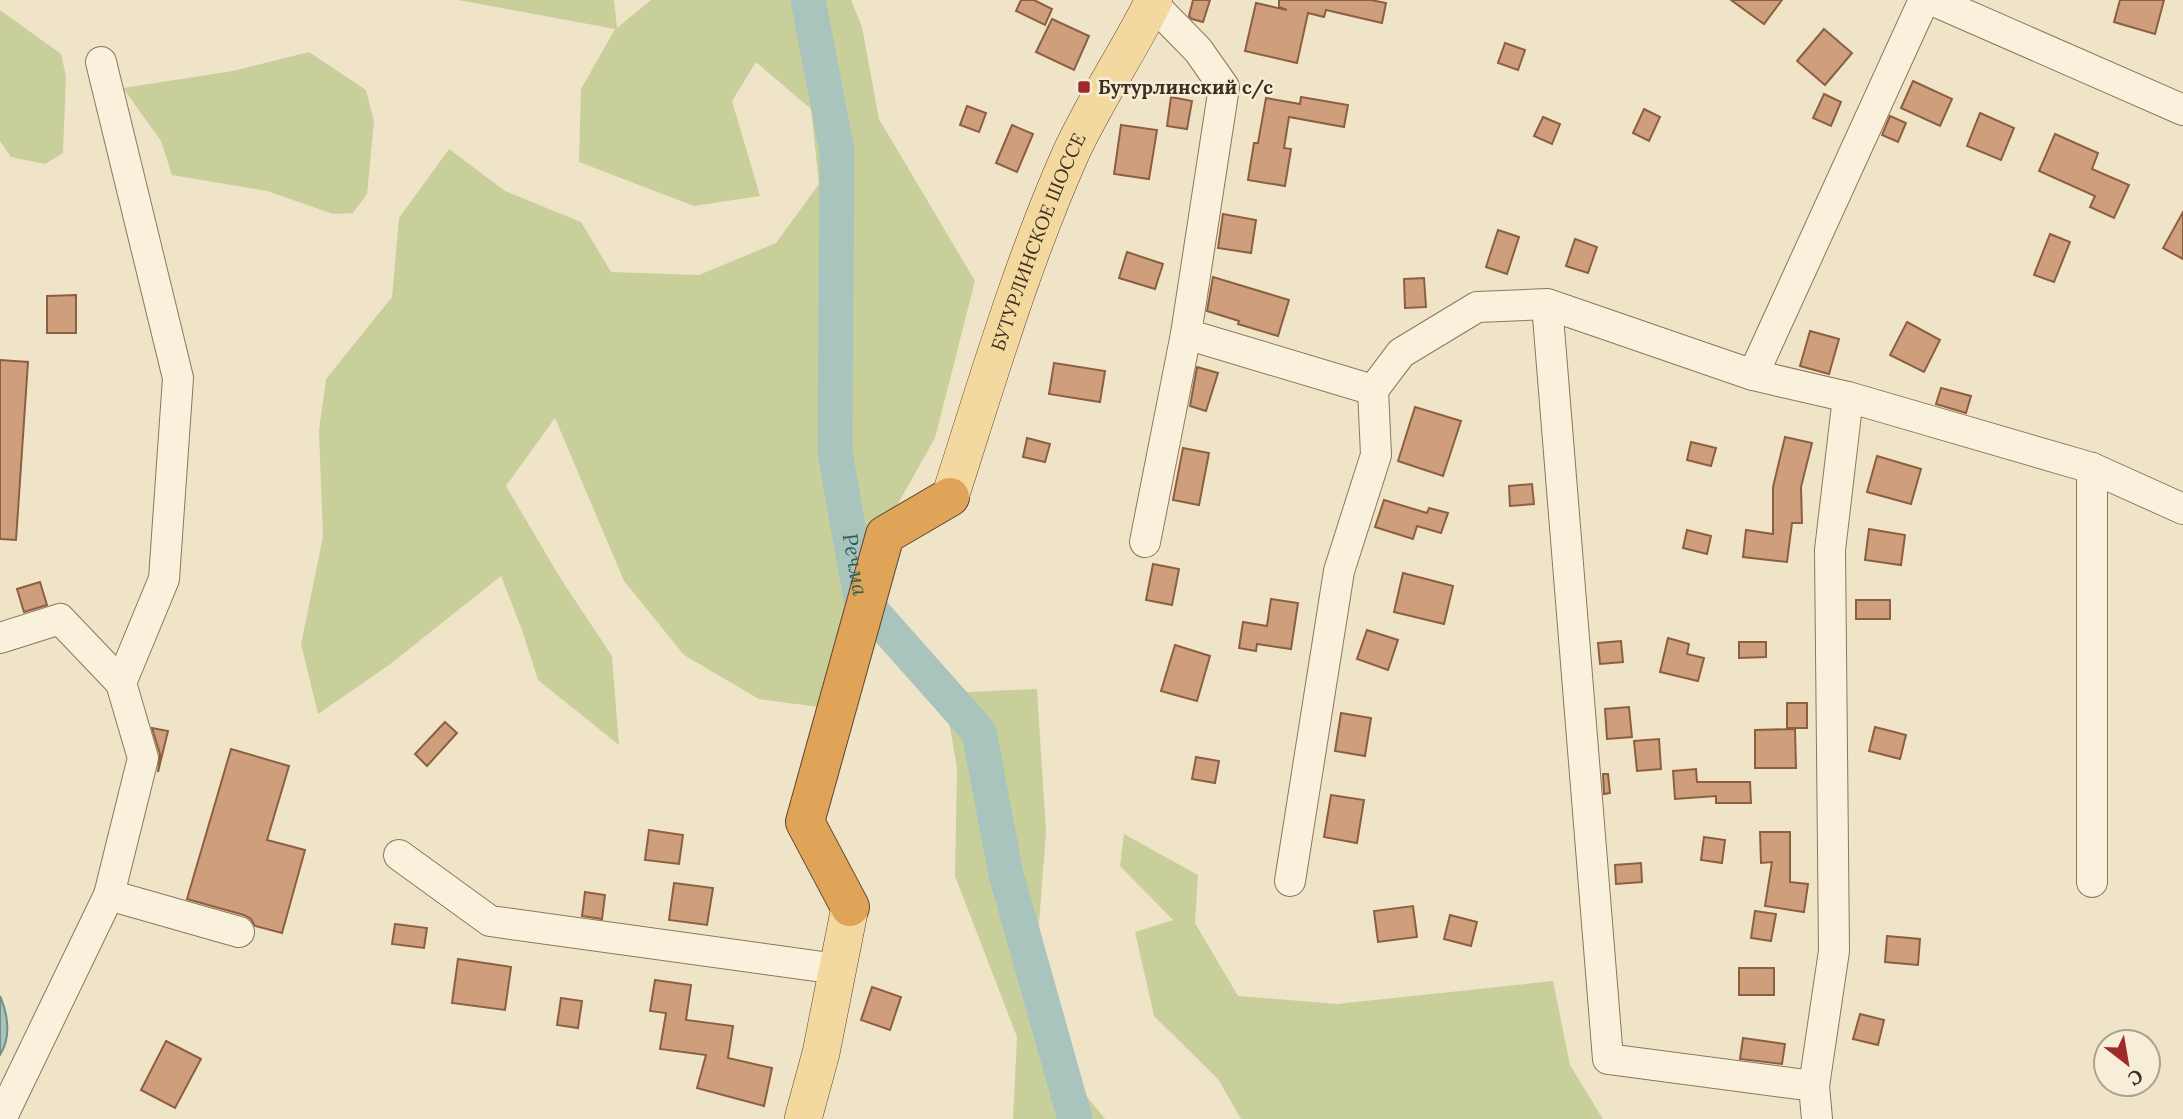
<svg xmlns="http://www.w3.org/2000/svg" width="2183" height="1119" viewBox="0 0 2183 1119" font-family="Lora,serif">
  <rect width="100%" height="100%" fill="#f0e4c8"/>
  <!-- green -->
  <g fill="#c9cf9b">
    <polygon points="458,0 614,0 617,28 651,0 851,0 862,27 879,119 975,281 935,438 881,534 826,708 759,699 684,655 624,581 555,418 506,486 559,576 612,656 619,745 538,680 522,630 501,576 389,665 318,714 301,644 323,537 319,430 326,379 392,297 399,218 449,149 505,191 581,222 611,272 699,275 776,243 819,184 811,109 756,62 732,101 760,196 694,206 579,162 581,89 615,29"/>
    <polygon points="0,10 61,54 66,76 63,153 45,164 11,157 0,141"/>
    <polygon points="309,52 366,90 374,122 367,194 353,213 333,214 267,191 172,175 161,141 123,88 233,71"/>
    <polygon points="1037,689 1046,832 1035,976 1059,1062 1105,1119 1013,1119 1017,1037 955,876 957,768 944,693"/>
    <polygon points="1124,834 1198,875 1195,923 1238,996 1337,1004 1553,981 1570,1065 1603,1119 1241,1119 1218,1079 1154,1016 1135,932 1173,920 1120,866"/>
  </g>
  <!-- water -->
  <path fill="#a9c4bc" stroke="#6f938a" stroke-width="2" d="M0,996C8,1015 11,1037 0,1055Z"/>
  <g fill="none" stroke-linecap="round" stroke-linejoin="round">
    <!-- river -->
    <path stroke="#a9c4bc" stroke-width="35" id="s1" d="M808,0L837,151L835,453L861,599L979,732L1006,874L1075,1119"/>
  </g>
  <!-- building -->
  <g fill="#cf9f7d" stroke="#8d5f41" stroke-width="2">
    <polygon points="1021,0 1034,0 1052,9 1045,25 1016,11"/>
    <polygon points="1193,0 1210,0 1203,22 1192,19 1189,16"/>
    <polygon points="1279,0 1371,0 1386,3 1382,23 1326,10 1324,17 1308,13 1297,63 1245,51 1256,3 1287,10 1279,7"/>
    <polygon points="1731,0 1782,0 1764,24"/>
    <polygon points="2120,0 2164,0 2155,34 2114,22"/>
    <polygon points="1052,19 1089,36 1074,70 1036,52"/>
    <polygon points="1824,29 1852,53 1825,85 1797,61"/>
    <polygon points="1505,43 1525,50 1518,70 1498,63"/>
    <polygon points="1913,81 1952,99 1940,126 1901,108"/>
    <polygon points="1824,94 1841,102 1831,126 1813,118"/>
    <polygon points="1171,97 1192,101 1187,129 1167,126"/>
    <polygon points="1301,97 1348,105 1344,127 1289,117 1284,148 1291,149 1285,186 1248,180 1254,143 1258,143 1266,98 1300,104"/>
    <polygon points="967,106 986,113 979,132 960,125"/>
    <polygon points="1644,109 1660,117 1649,141 1633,133"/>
    <polygon points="1980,113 2014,128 2001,160 1967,146"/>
    <polygon points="1890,116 1906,123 1898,142 1882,135"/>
    <polygon points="1543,117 1560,124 1552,144 1534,136"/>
    <polygon points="1012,125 1033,134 1017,172 996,163"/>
    <polygon points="1121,125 1157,130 1149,179 1114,174"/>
    <polygon points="2055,134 2098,153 2092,169 2129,185 2114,218 2090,207 2095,196 2039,171"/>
    <polygon points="2183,212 2183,259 2163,248"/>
    <polygon points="1223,214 1256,220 1251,253 1218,248"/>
    <polygon points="1498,230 1519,237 1507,274 1486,267"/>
    <polygon points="2050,234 2070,242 2054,282 2034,275"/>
    <polygon points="1575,239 1597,247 1588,273 1566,266"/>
    <polygon points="1127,252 1163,264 1155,289 1119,278"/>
    <polygon points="1213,277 1289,300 1278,336 1238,324 1239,321 1207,311"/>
    <polygon points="1424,278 1426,307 1405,308 1404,279"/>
    <polygon points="76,295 76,333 47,333 47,296"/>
    <polygon points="1907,322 1940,340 1924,372 1890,355"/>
    <polygon points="1810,331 1839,339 1829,374 1800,366"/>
    <polygon points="0,360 28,362 16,540 0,539"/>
    <polygon points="1054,363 1105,371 1100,402 1049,394"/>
    <polygon points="1197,367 1218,373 1206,411 1190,406"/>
    <polygon points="1941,388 1971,396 1966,413 1936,404"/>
    <polygon points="1415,407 1461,421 1443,476 1398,461"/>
    <polygon points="1785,437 1812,443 1801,487 1802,523 1792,523 1787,562 1743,557 1746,530 1773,534 1773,487"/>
    <polygon points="1027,438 1050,444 1045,462 1023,457"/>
    <polygon points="1691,442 1716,448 1711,466 1687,460"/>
    <polygon points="1183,448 1209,453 1199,505 1173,500"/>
    <polygon points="1877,456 1921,469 1911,504 1867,492"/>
    <polygon points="1532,484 1534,504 1510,506 1509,486"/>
    <polygon points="1384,500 1427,513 1429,508 1448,513 1441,533 1417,526 1413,539 1375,527"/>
    <polygon points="1869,529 1905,535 1901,565 1865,560"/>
    <polygon points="1687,530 1711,536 1707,554 1683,548"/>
    <polygon points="1153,564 1179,569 1172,605 1146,600"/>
    <polygon points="1403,573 1453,586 1444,624 1394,612"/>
    <polygon points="40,582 47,605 24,612 17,589"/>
    <polygon points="1271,599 1298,603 1291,649 1257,644 1256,651 1239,648 1243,622 1267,626"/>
    <rect x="1856" y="600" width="34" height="19"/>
    <polygon points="1367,630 1398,640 1388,670 1357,659"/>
    <polygon points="1668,638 1689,644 1687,654 1704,658 1698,681 1660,672"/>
    <polygon points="1621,641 1623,662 1600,664 1598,643"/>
    <polygon points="1739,642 1766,642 1766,657 1739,658"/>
    <polygon points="1175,645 1210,656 1197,701 1161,691"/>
    <rect x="1787" y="703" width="20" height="25"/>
    <polygon points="1629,707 1632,737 1607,739 1605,709"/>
    <polygon points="1341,713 1371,718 1365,756 1335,751"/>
    <polygon points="445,722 457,733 427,766 415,754"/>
    <polygon points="1875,727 1906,735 1900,759 1869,751"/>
    <polygon points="152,728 168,731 158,772 160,754"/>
    <polygon points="1795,729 1796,768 1755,768 1755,730"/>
    <polygon points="1659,739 1661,769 1637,771 1634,741"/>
    <polygon points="231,749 289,766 267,840 305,850 282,933 255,926 251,919 244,915 187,899"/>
    <polygon points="1196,757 1219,761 1215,783 1192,779"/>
    <polygon points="1696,769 1697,782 1750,782 1751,803 1716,803 1716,796 1675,799 1673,771"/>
    <polygon points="1603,774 1608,774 1610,793 1604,794"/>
    <polygon points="1331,795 1364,800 1357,843 1324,837"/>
    <polygon points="649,830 683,835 679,864 645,860"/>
    <polygon points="1760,832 1790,832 1790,882 1808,884 1804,912 1765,906 1772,862 1761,863"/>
    <polygon points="1704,837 1725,840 1722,863 1701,860"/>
    <polygon points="1641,863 1642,882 1616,884 1615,865"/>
    <polygon points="674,883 713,888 707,925 669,920"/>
    <polygon points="585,892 605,895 602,919 582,916"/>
    <polygon points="1413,906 1417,937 1378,942 1374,911"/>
    <polygon points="1755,911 1776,914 1771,941 1751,938"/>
    <polygon points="1450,915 1477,922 1471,946 1444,939"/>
    <polygon points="395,924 427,928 424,948 392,944"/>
    <polygon points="1887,936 1920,939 1918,965 1885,962"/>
    <polygon points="458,959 511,967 505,1010 452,1003"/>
    <rect x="1739" y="968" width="35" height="27"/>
    <polygon points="655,980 691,985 686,1020 733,1026 728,1058 772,1068 764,1106 697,1088 706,1055 660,1049 666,1013 650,1011"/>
    <polygon points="872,987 901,997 890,1030 861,1020"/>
    <polygon points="561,998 582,1001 578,1028 557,1025"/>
    <polygon points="1860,1014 1884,1020 1878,1045 1853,1039"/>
    <polygon points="1743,1038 1785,1044 1782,1064 1740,1059"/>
    <polygon points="166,1041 201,1059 175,1108 141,1090"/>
  </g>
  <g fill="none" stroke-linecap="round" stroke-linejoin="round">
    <defs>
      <g id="minor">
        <polyline points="1932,0 2183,110"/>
        <polyline points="1152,3 1198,50 1224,87 1186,334 1373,390 1401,353 1477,307 1547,304 1753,375 1848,397 1830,550 1834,951 1814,1086 1608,1059 1547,304"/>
        <polyline points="101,62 178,378 164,579 121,683"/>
        <polyline points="1753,375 1924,0"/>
        <polyline points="1848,397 2092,468 2183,509"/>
        <polyline points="1145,542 1186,334"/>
        <polyline points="0,638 60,619 121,683 143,758 109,895 1,1119"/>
        <polyline points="399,855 490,921 837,969"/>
        <polyline points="1290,881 1339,571 1376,455 1373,390"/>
        <polyline points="2092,882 2092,468"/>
        <polyline points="109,895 239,932"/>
        <polyline points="1814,1086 1817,1119"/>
      </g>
      <g id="major">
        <path id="s2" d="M950,497C987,382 1021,266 1070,155C1094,102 1128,53 1154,0"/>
        <polyline points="803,1119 821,1053 850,907"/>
      </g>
      <polyline id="highway" points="850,907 805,822 885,535 950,497"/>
    </defs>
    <!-- minor casing -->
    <use href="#minor" stroke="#8d765c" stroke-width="32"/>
    <!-- major casing -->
    <use href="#major" stroke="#5b4430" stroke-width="38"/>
    <!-- highway casing -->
    <use href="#highway" stroke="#5b4430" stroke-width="40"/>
    <!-- minor -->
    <use href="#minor" stroke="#faf1dc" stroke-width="30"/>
    <!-- major -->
    <use href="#major" stroke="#f3d9a0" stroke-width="37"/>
    <!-- highway -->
    <use href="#highway" stroke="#e0a458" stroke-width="38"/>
  </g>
  <!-- markers -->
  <rect fill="#9e2a2b" stroke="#f7eed8" stroke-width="2.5" x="1077" y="80" width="14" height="14" rx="3.5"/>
  <g text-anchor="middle" stroke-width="5" stroke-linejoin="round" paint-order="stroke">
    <!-- poi labels -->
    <g font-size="19" font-weight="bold" fill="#3d2e20" stroke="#f7eed8" text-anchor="start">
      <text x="1098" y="94">Бутурлинский с/с</text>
    </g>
    <!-- street labels -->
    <g font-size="19" fill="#3d2e20" stroke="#f7eed8">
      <text dy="7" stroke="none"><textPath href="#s2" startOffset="270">БУТУРЛИНСКОЕ ШОССЕ</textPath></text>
    </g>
    <!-- water labels -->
    <g font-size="21" font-style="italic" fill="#2f5d5a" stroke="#f7eed8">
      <text dy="7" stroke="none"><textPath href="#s1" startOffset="569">Речма</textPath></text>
    </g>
  </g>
  <!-- north arrow -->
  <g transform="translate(2127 1063) rotate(149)"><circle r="33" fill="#f7eed8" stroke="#ada18e" stroke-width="2"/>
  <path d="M0-5L12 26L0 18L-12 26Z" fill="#9e2a2b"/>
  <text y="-10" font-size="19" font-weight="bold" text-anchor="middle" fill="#3d2e20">С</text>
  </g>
</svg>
